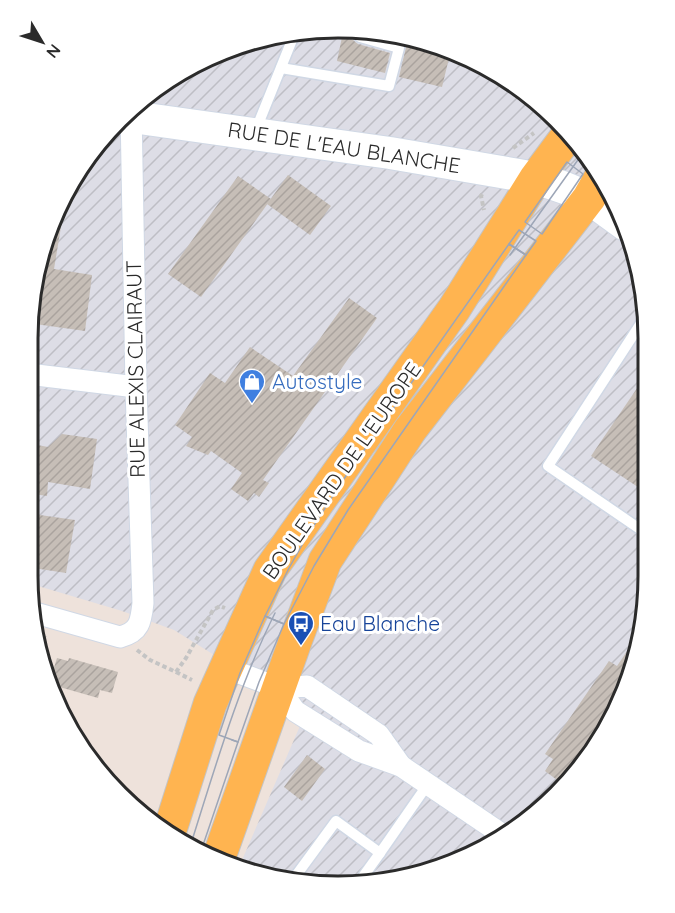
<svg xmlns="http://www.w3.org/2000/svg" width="675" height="913" viewBox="0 0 675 913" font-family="Quicksand,sans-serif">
  <defs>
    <pattern id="industrial-furrows" width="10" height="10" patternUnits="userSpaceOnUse" patternTransform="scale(1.5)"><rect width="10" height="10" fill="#dddde6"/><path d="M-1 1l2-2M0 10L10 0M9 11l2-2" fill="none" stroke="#bebec5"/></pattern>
    <pattern id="building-hatch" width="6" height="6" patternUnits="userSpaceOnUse" patternTransform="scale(1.5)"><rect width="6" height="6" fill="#c6beb7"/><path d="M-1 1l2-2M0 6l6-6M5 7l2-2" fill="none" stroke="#aaa39e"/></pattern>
  </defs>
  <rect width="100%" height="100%" fill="#eee2db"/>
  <!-- industrial -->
  <polygon fill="url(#industrial-furrows)" points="378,30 493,69 584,149 624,218 645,297 647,596 632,675 607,730 526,822 456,862 358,885 277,880 239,867 306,712 174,630 122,611 28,583 28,318 37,257 79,165 149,91 257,37"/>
  <!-- building -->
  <g fill="url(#building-hatch)">
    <polygon points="397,36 450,54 442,87 399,77 406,47 404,42 395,39"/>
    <polygon points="342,37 353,40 358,44 390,53 385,73 337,61"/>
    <polygon points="288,175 331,206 310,235 267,204"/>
    <polygon points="238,176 271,199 201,297 168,274"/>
    <polygon points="58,213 63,215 54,269 92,275 85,331 28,323 38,257"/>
    <polygon points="349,298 377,318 263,480 269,483 259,497 254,493 248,501 231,489 242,473 211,451 208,455 186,446 192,437 175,425 210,373 225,383 250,347 293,376"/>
    <polygon points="646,375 647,493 591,456"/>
    <polygon points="62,434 97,439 90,489 48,482 47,496 27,493 27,443 48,447"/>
    <polygon points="33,514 75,520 66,573 27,567 27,551"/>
    <polygon points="640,632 632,675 607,730 561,783 545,771 553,759 545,754 609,661 617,666"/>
    <polygon points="57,658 68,661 69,658 118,672 112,693 100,690 98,698 49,684"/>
    <polygon points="307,755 325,769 302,801 284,787"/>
  </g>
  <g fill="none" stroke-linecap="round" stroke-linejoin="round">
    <defs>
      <g id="lane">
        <polyline points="281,68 389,86 399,48 360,37 360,31"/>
        <polyline points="255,132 294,35"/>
        <polyline points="645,317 548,466 647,534"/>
        <polyline points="292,881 336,821 380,853 428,784"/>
        <polyline points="357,885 380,853"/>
      </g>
      <g id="street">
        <polyline points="28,374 136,387"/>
        <path d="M32,612L120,637C140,632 141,621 143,603L136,387L131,110"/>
        <polyline points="226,668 279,688 307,686 379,735 401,766"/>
        <polyline points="279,688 295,711 359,751 401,766 503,835"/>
      </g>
      <polyline id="secondary" points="125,116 390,153 536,178 565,188 589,198 626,225"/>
      <g id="primary">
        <polyline points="169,833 210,704 270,570 454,309 536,178 568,135"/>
        <polyline points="218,860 296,639 325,561 410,430 589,198 601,177"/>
      </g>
    </defs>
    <!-- lane casing -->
    <use href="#lane" stroke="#d0d8e5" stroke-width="13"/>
    <!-- street casing -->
    <use href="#street" stroke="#d0d8e5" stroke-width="23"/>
    <!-- secondary casing -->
    <use href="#secondary" stroke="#d0d8e5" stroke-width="34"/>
    <!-- primary casing -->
    <use href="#primary" stroke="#c4c4c4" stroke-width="35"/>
    <!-- path -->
    <g stroke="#c4c4c4" stroke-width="4" stroke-dasharray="4.5 3" stroke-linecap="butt">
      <polyline points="513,148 534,133"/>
      <polyline points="482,194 481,196 484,210"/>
      <polyline points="137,650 150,660 176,672 186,658 213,610 220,606 225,608"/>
      <polyline points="38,658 45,636"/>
      <polyline points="176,672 192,680"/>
    </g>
    <!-- lane -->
    <use href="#lane" stroke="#fff" stroke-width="10"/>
    <!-- street -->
    <use href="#street" stroke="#fff" stroke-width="21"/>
    <!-- secondary -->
    <use href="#secondary" stroke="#fff" stroke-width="32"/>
    <!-- primary -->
    <use href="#primary" stroke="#ffb450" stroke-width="33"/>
    <!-- tram -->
    <g stroke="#9da6b7" stroke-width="1.5">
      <polyline points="573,154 589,166 592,162"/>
      <polygon points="567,162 583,174 542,234 525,222"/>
      <polygon points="519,230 536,241 526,255 509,244"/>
      <polygon points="509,244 526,255 348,510 314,566 284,624 265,616 289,568 306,538 341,483"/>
      <polyline points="510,255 585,150"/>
      <polygon points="265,616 284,624 259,682 238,742 219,735 240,673"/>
      <path d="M190,847C215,768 238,687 275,613"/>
      <polyline points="200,854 238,742 232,740"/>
    </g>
  </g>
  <!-- icons -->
  <defs>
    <symbol id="shop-pin" viewBox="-11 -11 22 30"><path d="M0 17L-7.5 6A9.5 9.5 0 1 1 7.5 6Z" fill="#3f7fe0" stroke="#fff"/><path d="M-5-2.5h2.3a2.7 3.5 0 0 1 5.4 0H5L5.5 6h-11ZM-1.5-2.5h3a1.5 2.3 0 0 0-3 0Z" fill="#fff"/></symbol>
    <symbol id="bus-pin" viewBox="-11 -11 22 30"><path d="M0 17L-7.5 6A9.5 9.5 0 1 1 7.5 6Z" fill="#1a4fb4" stroke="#fff"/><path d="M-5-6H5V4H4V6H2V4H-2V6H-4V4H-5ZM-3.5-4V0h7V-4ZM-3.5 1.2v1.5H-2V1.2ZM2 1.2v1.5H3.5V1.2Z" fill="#fff"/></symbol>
  </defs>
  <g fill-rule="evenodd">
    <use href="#shop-pin" x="237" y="367" width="30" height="40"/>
    <use href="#bus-pin" x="286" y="609" width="30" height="40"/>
  </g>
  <g text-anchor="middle" stroke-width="6" stroke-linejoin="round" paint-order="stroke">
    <!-- street labels -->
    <g font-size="21" fill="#2b2b2b" stroke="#fff">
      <text transform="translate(344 148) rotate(9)" y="7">RUE DE L'EAU BLANCHE</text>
      <text transform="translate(136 369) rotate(-91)" y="7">RUE ALEXIS CLAIRAUT</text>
      <text transform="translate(342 471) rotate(-55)" y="7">BOULEVARD DE L'EUROPE</text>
    </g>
    <!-- shop labels -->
    <g font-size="21" fill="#366cbe" stroke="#fff" text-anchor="start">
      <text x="272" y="389">Autostyle</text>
    </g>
    <!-- transit labels -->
    <g font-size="21" fill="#164399" stroke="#fff" text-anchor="start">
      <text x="320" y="631">Eau Blanche</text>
    </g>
  </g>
  <!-- crop -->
  <path d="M0 0H675V913H0ZM338 38H338A300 300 0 0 1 638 338V576A300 300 0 0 1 338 876H338A300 300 0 0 1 38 576V338A300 300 0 0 1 338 38Z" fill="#fff" fill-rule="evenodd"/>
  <path fill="none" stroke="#2b2b2b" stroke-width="3" d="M338 38H338A300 300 0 0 1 638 338V576A300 300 0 0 1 338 876H338A300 300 0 0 1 38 576V338A300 300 0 0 1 338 38Z"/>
  <!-- north arrow -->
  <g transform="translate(42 42) rotate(129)" stroke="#ffffff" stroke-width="4.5" paint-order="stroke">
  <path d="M0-4.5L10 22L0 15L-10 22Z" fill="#2b2b2b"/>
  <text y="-9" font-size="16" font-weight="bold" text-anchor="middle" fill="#2b2b2b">N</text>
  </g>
</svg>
